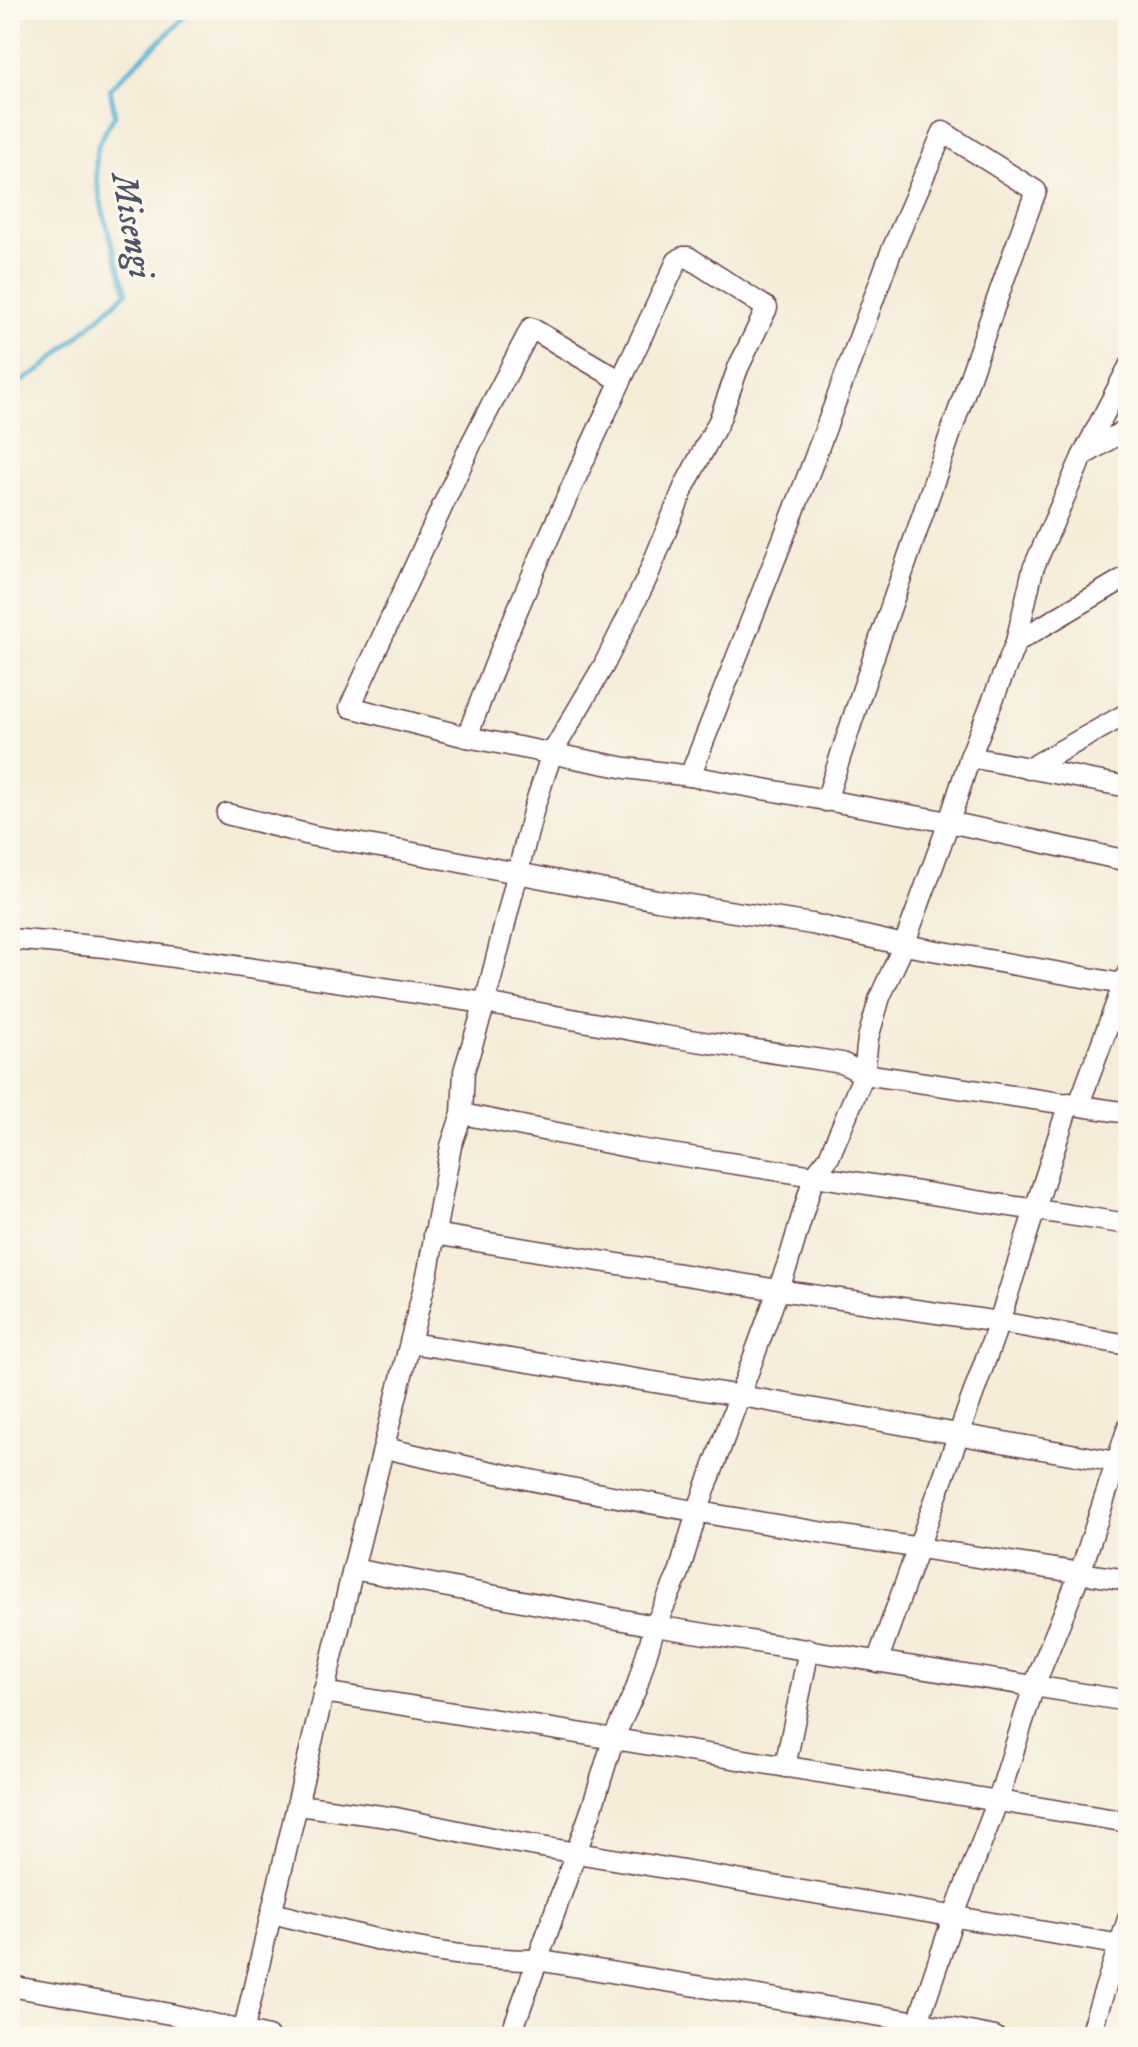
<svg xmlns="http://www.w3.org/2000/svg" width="1138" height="2047" viewBox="0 0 1138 2047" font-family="'IM FELL DW Pica',serif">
  <rect width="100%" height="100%" fill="#fbf7ec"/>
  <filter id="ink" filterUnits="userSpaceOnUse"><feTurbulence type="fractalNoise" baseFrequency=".0125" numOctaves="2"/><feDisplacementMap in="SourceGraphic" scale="16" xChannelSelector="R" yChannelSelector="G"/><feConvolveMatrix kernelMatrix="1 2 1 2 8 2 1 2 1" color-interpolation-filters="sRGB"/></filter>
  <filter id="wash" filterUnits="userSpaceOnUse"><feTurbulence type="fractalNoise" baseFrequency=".006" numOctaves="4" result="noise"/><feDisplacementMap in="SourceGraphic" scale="32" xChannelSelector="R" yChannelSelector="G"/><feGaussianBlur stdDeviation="1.8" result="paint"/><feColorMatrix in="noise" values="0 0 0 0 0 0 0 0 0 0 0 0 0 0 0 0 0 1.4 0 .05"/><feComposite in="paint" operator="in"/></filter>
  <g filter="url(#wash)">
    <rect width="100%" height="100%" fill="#f5ecd7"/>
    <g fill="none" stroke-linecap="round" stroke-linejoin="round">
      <!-- stream -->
      <path stroke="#59b7d7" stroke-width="5" d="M10,388L41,370L127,292C117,258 86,175 99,143C103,134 110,124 115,115L110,89C136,61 165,38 192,10"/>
    </g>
  </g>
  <g filter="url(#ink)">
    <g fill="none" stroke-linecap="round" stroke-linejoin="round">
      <defs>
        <g id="street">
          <polyline points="621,381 531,328 472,442 350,707 467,737 626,768 690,776 949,822 1128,861"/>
          <polyline points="1084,455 1128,428"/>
          <polyline points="1016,642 1128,576"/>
          <polyline points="970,757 1128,787"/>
          <polyline points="1028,769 1128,713"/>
          <path d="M690,776L812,465L891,252L943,132L1036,191C999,290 966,390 931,490C896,593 859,696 826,801"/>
          <polyline points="227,814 314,836 403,851 657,900 812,924 904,945 1128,985"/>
          <polyline points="10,939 106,947 485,1003 664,1036 842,1063 864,1074 1128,1113"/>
          <polyline points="1079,1104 1128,972"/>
          <polyline points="462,1114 638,1149 1128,1224"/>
          <polyline points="434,1234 778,1290 999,1322 1128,1345"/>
          <polyline points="411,1343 741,1396 1128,1464"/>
          <path d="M385,1448C630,1506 879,1542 1128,1580"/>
          <polyline points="353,1569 655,1626 1128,1701"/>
          <polyline points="877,1662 999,1322 1069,1103"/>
          <polyline points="323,1692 1128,1822"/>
          <polyline points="785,1767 809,1649"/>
          <polyline points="298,1805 396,1818 506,1841 1128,1946"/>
          <path d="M273,1913C362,1936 443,1960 536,1960L918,2022L995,2037"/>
          <polyline points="10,1986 170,2014 268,2037"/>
          <path d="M242,2037L353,1569L428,1271L451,1146L462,1114L464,1071L485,1003L534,808L552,753L604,665L646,580L685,485L719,421L738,368L767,308L688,257H683L677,261C604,418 527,574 467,737"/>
          <polyline points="510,2037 592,1808 614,1737 636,1689 655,1626 679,1573 697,1512 788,1263 814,1176 829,1157 864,1074 868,1038 880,997 904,945 949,822 970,757 1016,642 1033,569 1082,457 1128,368"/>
          <polyline points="913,2037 954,1915 998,1800 1034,1686 1080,1573 1128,1427"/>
          <polyline points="1089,2037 1128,1919"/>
        </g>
      </defs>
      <!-- street casing -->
      <use href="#street" stroke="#643e45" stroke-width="23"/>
      <!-- street -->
      <use href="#street" stroke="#fff" stroke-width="20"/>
    </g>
  </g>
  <g text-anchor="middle" stroke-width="6" stroke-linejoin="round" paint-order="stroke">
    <!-- water labels -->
    <g font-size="36" font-style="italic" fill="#4f5467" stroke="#fbf7ec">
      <text transform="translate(134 225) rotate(80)" y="13">Misengi</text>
    </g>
  </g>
  <!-- margin -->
  <rect width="1138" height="2047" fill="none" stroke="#fbf7ec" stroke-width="40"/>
</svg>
